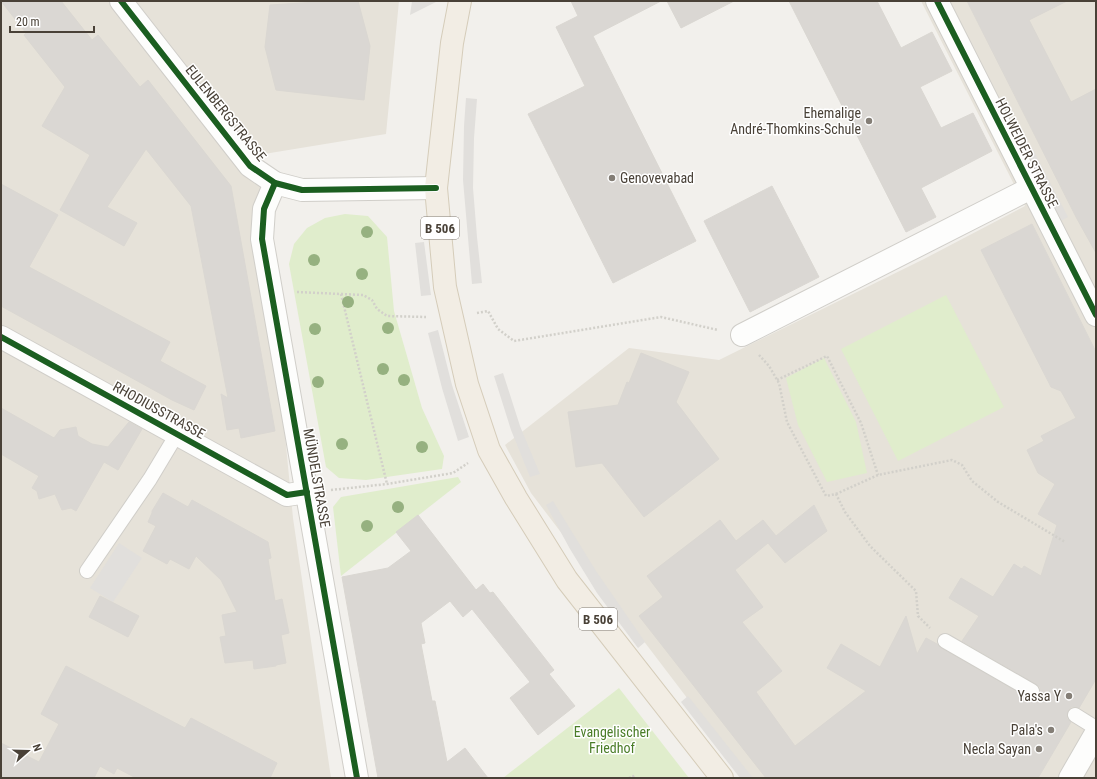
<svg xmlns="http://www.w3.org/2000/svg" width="1097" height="779" viewBox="0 0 1097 779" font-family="'Roboto Condensed',sans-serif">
  <rect width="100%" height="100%" fill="#f2f0ec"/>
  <!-- residential -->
  <g fill="#e6e2d9">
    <polygon points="1,1 399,1 386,134 258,155 293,518 331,778 1,778"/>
    <polygon points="921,1 1096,1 1096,778 748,778 531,493 505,445 629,348 719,360 924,259 1025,206"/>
  </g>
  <!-- green -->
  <g fill="#e0edcc">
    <polygon points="345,214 368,216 387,237 394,311 422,408 444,456 442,469 366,480 339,478 326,467 289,264 294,244 307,228 325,218"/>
    <polygon points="946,295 1004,407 898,461 841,349"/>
    <polygon points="824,358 856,422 867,473 827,482 798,425 786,378"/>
    <polygon points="458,477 461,482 341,576 333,507 341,497"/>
    <polygon points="619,688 689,778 503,778"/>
  </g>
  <!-- parking -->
  <g fill="#e1dfdc">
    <polygon points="412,1 437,1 436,2 410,15"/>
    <polygon points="466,98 477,99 474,138 473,188 477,237 482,283 472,284 463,180 464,126"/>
    <polygon points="1032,148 1068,217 1061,221 1025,151"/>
    <polygon points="424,242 431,295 421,296 415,243"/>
    <polygon points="438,330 452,385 469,437 458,441 442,388 428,333"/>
    <polygon points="503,373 520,426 540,474 530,477 511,430 494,376"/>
    <polygon points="553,501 596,571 645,642 638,648 597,593 570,549 546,505"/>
    <polygon points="119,543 142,558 113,602 90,588"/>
    <polygon points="688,696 753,778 740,778 681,702"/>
  </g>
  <!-- building -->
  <g fill="#dad7d3" stroke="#dad7d2">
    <polygon points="1,1 61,1 92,40 98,35 140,87 148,80 231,186 275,431 241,438 239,428 227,430 221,394 228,398 191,206 146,149 107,207 137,223 124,246 60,210 90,155 42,126 65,87 24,35 26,33"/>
    <polygon points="333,1 358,1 370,46 364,100 276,90 265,47 270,5"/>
    <polygon points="571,1 661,1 593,36 696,241 613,283 528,114 585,86 556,27 578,16"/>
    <polygon points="667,1 734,1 681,28"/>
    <polygon points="789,1 877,1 901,48 932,32 952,71 920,87 941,128 973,113 992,151 921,188 936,217 906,232"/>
    <polygon points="967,1 1067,1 1029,20 1071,102 1096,89 1096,253 1076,217"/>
    <polygon points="1,184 58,215 29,267 170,342 160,361 206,386 194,410 172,400 1,306"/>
    <polygon points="772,186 819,277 750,312 704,221"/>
    <polygon points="1032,224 1096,352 1096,679 1079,708 1076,707 1071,707 1068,711 1067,719 1071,722 1038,778 766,778 639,616 663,597 647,576 720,520 736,541 763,520 776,536 814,505 827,531 785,563 768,543 735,570 763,607 742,622 782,671 756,692 795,746 866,691 827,668 841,644 880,667 906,616 917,654 926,638 937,644 941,648 1028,698 1032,699 1036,698 1040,695 1040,687 1036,684 962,641 979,616 949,598 961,578 993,597 1014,564 1022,569 1024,566 1041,576 1057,525 1038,514 1055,484 1038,473 1027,450 1044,441 1041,436 1076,418 1061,391 1051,387 981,250"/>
    <polygon points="641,353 689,372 676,402 719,459 644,517 602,463 576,467 568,412 618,405 627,382 629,383"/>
    <polygon points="1,408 54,438 60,430 76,427 78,436 92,444 108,447 129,422 142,429 118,470 104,462 76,511 71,508 62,510 55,494 39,499 37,491 32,488 39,476 1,454"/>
    <polygon points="163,493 188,507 192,500 268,542 271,558 268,559 275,601 282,599 289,633 281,635 286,663 276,665 276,666 254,669 253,660 225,663 220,637 226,636 222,615 237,612 221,580 196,556 189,569 170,559 167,564 143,551 156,526 148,522 152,513 152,511"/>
    <polygon points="418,515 476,590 483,584 490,593 493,592 554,670 549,674 575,706 538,735 510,698 530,682 472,609 463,617 450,601 421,623 425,643 421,644 432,701 435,701 447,762 465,748 488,778 378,778 342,577 388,568 411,551 396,532"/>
    <polygon points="100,596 139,616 128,637 89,617"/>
    <polygon points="66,666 185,728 191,718 277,763 270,778 136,778 117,768 114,774 100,766 94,778 1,778 1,743 39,762 59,724 41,714"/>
  </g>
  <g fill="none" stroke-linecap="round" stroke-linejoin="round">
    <defs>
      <g id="service">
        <polyline points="87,571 150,479 177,434"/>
        <polyline points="945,641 1032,691"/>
        <polyline points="1075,715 1096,728"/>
      </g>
      <g id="minor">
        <polyline points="121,1 250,166 275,183 302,190 436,188"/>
        <polyline points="937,1 1096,315"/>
        <polyline points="275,183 264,209 262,239 357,778"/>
        <polyline points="742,335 1031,188"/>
        <polyline points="1,337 287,495 307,492"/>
        <polyline points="1070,778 1096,733"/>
      </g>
      <polyline id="primary" points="460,1 452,43 436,188 445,287 467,384 489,450 516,498 567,580 722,778"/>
    </defs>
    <!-- service casing -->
    <use href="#service" stroke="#d0cec9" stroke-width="16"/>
    <!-- minor casing -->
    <use href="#minor" stroke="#d0cec9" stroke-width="24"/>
    <!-- primary casing -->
    <use href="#primary" stroke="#d5ccb9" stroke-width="24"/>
    <!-- path -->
    <g stroke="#d2d0ca" stroke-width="2.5" stroke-dasharray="2 2" stroke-linecap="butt">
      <polyline points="297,292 341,294 387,484"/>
      <polyline points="341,294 363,295 372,300 377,309 387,316 426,317"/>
      <polyline points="477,313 488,311 498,329 514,341 661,317 718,330"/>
      <polyline points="759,355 769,366 779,383 787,422 826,496 836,494 845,512 870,546 916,591 918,616 930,628"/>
      <polyline points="777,380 827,356 861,423 878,475"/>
      <polyline points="331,490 387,484 453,473 468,463"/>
      <polyline points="836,494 878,475 952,460 962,465 972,481 998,502 1065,542"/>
      <polyline points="629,778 633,776 634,778"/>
    </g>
    <!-- service -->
    <use href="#service" stroke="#fdfdfc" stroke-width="14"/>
    <!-- minor -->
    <use href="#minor" stroke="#fdfdfc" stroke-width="22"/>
    <!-- primary -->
    <use href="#primary" stroke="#f2ede4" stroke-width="22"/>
    <defs>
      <g id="cycleway">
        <polyline points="121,1 250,166 275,183 302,190 436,188"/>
        <polyline points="937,1 1096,315"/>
        <polyline points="275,183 264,209 262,239 357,778"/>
        <polyline points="1,337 287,495 307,492"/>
      </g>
    </defs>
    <!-- cycleway casing -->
    <use href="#cycleway" stroke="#fff" stroke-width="8"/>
    <!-- cycleway -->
    <use href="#cycleway" stroke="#1b5e20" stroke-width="6"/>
  </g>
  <!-- trees -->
  <g fill="#96b180">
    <circle cx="367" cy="232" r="6"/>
    <circle cx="314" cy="260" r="6"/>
    <circle cx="362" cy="274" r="6"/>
    <circle cx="348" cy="302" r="6"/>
    <circle cx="388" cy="328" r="6"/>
    <circle cx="315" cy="329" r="6"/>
    <circle cx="383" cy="369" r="6"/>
    <circle cx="404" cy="380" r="6"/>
    <circle cx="318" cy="382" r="6"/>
    <circle cx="342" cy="444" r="6"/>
    <circle cx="422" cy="447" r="6"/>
    <circle cx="398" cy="507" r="6"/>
    <circle cx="367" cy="526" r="6"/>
  </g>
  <!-- markers -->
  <g fill="#847e76" stroke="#fff" stroke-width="1.5">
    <circle cx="869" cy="121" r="4"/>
    <circle cx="612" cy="178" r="4"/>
    <circle cx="1069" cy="696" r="4"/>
    <circle cx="1051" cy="730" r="4"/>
    <circle cx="1039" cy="749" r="4"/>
  </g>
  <g text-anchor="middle" stroke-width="3" stroke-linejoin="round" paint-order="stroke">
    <!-- shield labels -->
    <g fill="#fff" stroke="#807a73" stroke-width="1">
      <rect x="421" y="217" width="38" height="22" rx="3"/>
      <rect x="579" y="608" width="38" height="22" rx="3"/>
    </g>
    <g font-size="13" font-weight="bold" fill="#494137">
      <text x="440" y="233">B 506</text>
      <text x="598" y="624">B 506</text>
    </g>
    <!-- street labels -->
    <g font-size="14" fill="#494137" stroke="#fff">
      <text transform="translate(226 113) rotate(51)" y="5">EULENBERGSTRASSE</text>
      <text transform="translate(1027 153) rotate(63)" y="5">HOLWEIDER STRASSE</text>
      <text transform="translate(159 410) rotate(29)" y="5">RHODIUSSTRASSE</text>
      <text transform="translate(317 478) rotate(80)" y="5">MÜNDELSTRASSE</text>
    </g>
    <!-- poi labels -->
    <g font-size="14" fill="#494137" stroke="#fff" text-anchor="end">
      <text x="861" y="118">Ehemalige<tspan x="861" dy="16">André-Thomkins-Schule</tspan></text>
      <text x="620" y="183" text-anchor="start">Genovevabad</text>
      <text x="1061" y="701">Yassa Y</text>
      <text x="1043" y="735">Pala's</text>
      <text x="1031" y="754">Necla Sayan</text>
    </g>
    <!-- park labels -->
    <g font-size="14" fill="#4a7d28" stroke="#fff">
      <text x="612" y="737">Evangelischer<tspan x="612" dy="16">Friedhof</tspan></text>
    </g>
  </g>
  <!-- border -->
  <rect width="1097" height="779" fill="none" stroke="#494137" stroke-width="4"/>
  <!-- north arrow -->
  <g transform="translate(28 751) rotate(70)" stroke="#ffffff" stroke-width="3" paint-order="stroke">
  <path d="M0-3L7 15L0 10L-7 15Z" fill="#494137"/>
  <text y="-6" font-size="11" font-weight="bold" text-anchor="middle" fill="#494137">N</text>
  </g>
  <!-- scale -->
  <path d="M10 26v6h84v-6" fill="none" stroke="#494137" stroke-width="2"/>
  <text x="16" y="26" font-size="12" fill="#494137" stroke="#ffffff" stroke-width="3" paint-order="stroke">20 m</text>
</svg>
